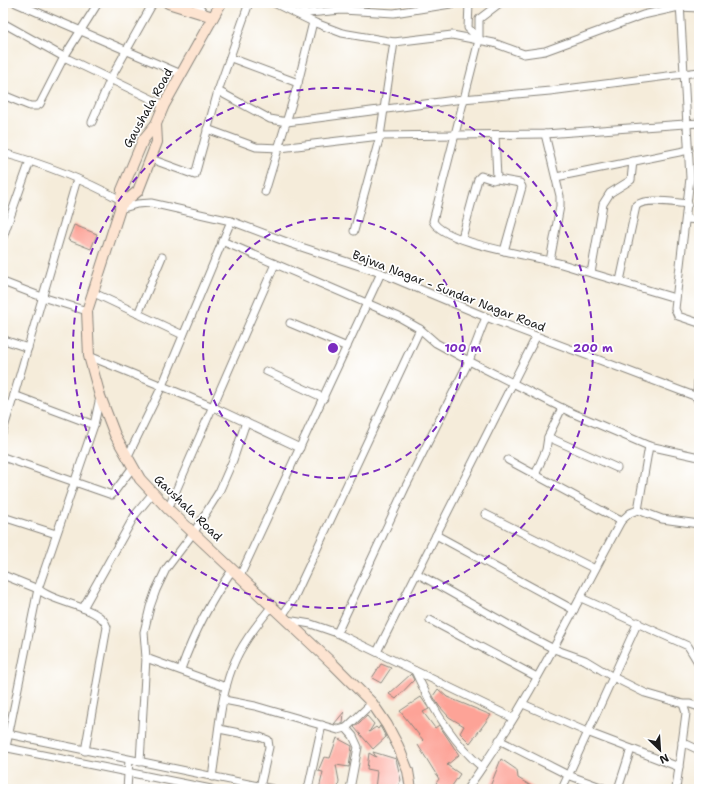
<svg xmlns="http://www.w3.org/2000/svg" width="702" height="792" viewBox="0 0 702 792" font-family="'Shantell Sans',sans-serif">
  <rect width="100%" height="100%" fill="#fff"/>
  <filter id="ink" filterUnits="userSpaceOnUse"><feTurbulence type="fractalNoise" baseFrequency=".025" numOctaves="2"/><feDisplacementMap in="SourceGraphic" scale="8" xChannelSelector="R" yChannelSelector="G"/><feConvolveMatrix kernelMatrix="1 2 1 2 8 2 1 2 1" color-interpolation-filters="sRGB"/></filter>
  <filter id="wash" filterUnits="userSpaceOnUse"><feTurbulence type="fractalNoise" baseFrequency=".012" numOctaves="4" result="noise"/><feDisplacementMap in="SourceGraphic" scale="16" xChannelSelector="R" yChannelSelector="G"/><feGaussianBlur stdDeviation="0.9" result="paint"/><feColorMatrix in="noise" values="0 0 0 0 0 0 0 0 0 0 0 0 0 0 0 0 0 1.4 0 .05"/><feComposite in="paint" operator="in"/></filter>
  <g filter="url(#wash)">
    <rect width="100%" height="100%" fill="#f5ecda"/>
    <g id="blocks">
      <!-- building -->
      <g fill="#fda397">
        <polygon points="74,225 97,234 91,249 68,240"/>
        <polygon points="381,664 391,668 381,683 372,678"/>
        <polygon points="411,674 414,680 396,699 389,694"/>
        <polygon points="438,689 447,697 491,715 470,743 460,733 464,726 449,717 439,706 433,696"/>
        <polygon points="421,697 429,709 423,712 435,728 439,725 459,755 447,765 460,774 450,789 445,789 436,783 439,779 418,745 423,740 400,711"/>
        <polygon points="344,712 343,724 334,724"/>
        <polygon points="367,716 374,724 369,732 376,727 378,729 380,726 386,737 373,749 354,727"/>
        <polygon points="337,738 352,746 349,767 336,765 339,781 338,789 319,789 323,772 318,771 324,757 330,758"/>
        <polygon points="373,752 396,759 401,780 396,789 375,789 377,771 367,769 369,753 376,757"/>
        <polygon points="501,759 517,770 518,778 536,789 489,789"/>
      </g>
    </g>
  </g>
  <g filter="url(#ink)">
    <use href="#blocks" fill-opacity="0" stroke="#88847b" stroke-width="1"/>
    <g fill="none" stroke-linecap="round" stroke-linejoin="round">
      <defs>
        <g id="street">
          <polyline points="16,3 181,74"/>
          <polyline points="196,3 206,15"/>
          <polyline points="274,3 313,22 342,33 394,42 452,35 494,43 524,54 545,51 643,15 679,7 699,8"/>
          <polyline points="469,3 468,28 479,39"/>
          <path d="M500,3L479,19V40L433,221C442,242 527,255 550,261C564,264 577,269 591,273"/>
          <polyline points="680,3 690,178 675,309 678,316 699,323"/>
          <polyline points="297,14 342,10 394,13 457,3"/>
          <polyline points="3,23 64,57 164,105"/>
          <polyline points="231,58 298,83"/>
          <polyline points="218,91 270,119 287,122 463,99 550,91 699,72"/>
          <polyline points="3,95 30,106 37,106 40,104 64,57 98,3"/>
          <polyline points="92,122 111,78 153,3"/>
          <polyline points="207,129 256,147 280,148 380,136 545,134 699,123"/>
          <polyline points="545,134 560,196 560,206 550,261"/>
          <path d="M3,153C44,164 84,180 121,200"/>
          <polyline points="151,159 195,175 218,91 249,3"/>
          <polyline points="633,161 631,180 610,193 603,204 591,273 675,298"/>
          <polyline points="556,177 689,150"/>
          <polyline points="497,179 520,183 522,187 504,251"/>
          <polyline points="265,192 298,83 313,22"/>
          <polyline points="120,209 137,204 151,203 231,221 292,244 381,273 486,317 697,397"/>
          <polyline points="686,219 699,220"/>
          <polyline points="354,231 380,136 394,42"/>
          <polyline points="3,237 30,161"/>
          <polyline points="462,238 478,179 481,176 493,180 497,178 495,135"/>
          <polyline points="222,241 399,317 420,329 436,343 469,361 570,412 649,446 699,457"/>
          <path d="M620,281L636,206C645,197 675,203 688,204"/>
          <polyline points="3,282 42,297 87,311"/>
          <polyline points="94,293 183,335"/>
          <polyline points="138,314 162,257"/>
          <polyline points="290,323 347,347"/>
          <polyline points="3,338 7,341 28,348"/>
          <polyline points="89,356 213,407 300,448"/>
          <polyline points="699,360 697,397 699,405"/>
          <polyline points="266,371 324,398"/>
          <polyline points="14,395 77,179"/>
          <polyline points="3,431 14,395 94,425"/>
          <polyline points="548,437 617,468"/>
          <polyline points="3,457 112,495 133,467"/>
          <polyline points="127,458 162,386 231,221"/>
          <polyline points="508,460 621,521"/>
          <polyline points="535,475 546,450 548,437 562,408"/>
          <polyline points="168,509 275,264"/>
          <polyline points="638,510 649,446"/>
          <polyline points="485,514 595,569"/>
          <polyline points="3,517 56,534"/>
          <polyline points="436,535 574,610"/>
          <polyline points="418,574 523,633 554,649 585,660 613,677 645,693 683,704 686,713 676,789"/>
          <polyline points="3,575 38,589 94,425 100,397"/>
          <polyline points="240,576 381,273"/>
          <polyline points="581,598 688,646 699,664"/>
          <polyline points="83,608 135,515 153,493"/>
          <polyline points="282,616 293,600 420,329"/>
          <polyline points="287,620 311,624 337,633 513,718"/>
          <polyline points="430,620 537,677"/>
          <polyline points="337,633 405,488 469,361 486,317"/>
          <polyline points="377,652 536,337"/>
          <polyline points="146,658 226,687"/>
          <path d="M181,669C194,633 210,601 233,569"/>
          <path d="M415,671C431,706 452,742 482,767"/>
          <polyline points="224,700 255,706 338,730 346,728 372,703"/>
          <polyline points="523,704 587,732 679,767"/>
          <polyline points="683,704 690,704 699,707"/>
          <polyline points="346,728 353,736 358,747 350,789"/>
          <polyline points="219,729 260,737 268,740 269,747 260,787"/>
          <polyline points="3,733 273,789"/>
          <polyline points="499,740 568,775 606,789"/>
          <polyline points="682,742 699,750"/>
          <polyline points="3,747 211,789"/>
          <path d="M6,747L38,589C57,605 101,606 107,627L85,751"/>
          <polyline points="140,762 146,658 144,632 150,607 156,590 166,569 194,532 219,492 233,460 246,422"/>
          <path d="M212,777C218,741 219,702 232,668C241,644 257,625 272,606"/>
          <polyline points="127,789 129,760"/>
          <polyline points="308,789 322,725"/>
          <path d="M467,789C528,705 572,611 621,521L630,513L638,510L662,519L699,524"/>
          <polyline points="562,789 638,622"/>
          <polyline points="618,789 631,749"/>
        </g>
        <g id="secondary">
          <polyline points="168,3 213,17"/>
          <polyline points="221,3 164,105 156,124 143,140 122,190 120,209 87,311 89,356 100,396 115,435 140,479 168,509 333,664 372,703 387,725 398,746 408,771 411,789"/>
          <polyline points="121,205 138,191 157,142 156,124"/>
        </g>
      </defs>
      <!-- street casing -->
      <use href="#street" stroke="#88847b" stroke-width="9"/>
      <!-- secondary casing -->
      <use href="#secondary" stroke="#88847b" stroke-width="12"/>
      <!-- street -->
      <use href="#street" stroke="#fff" stroke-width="7"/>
      <!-- secondary -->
      <use href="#secondary" stroke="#fde4d1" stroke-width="10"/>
    </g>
  </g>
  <!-- distance rings -->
  <g fill="none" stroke="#7b2cbf" stroke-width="2" stroke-dasharray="7 5">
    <circle cx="333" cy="348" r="130"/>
    <circle cx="333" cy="348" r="260"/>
  </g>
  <g text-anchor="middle" stroke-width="3.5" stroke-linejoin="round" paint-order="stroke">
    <!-- street labels -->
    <g font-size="12" fill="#1c1c1c" stroke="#fff">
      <text transform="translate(148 108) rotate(-61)" y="4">Gaushala Road</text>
      <text transform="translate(449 291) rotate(21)" y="4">Bajwa Nagar - Sundar Nagar Road</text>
      <text transform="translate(188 508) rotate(44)" y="4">Gaushala Road</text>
    </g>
  </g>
  <circle cx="333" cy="348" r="6" fill="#7b2cbf" stroke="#fff" stroke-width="2"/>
  <g font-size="12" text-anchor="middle" font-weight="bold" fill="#7b2cbf" stroke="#fff" stroke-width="3.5" stroke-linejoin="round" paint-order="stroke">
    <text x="463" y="352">100 m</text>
    <text x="593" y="352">200 m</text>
  </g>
  <!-- margin -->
  <rect width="702" height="792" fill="none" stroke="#fff" stroke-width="16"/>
  <!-- north arrow -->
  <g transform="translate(660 750) rotate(155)" stroke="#ffffff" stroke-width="3" paint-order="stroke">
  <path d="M0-3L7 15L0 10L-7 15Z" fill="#1c1c1c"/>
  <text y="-6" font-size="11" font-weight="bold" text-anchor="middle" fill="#1c1c1c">N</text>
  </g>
</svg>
